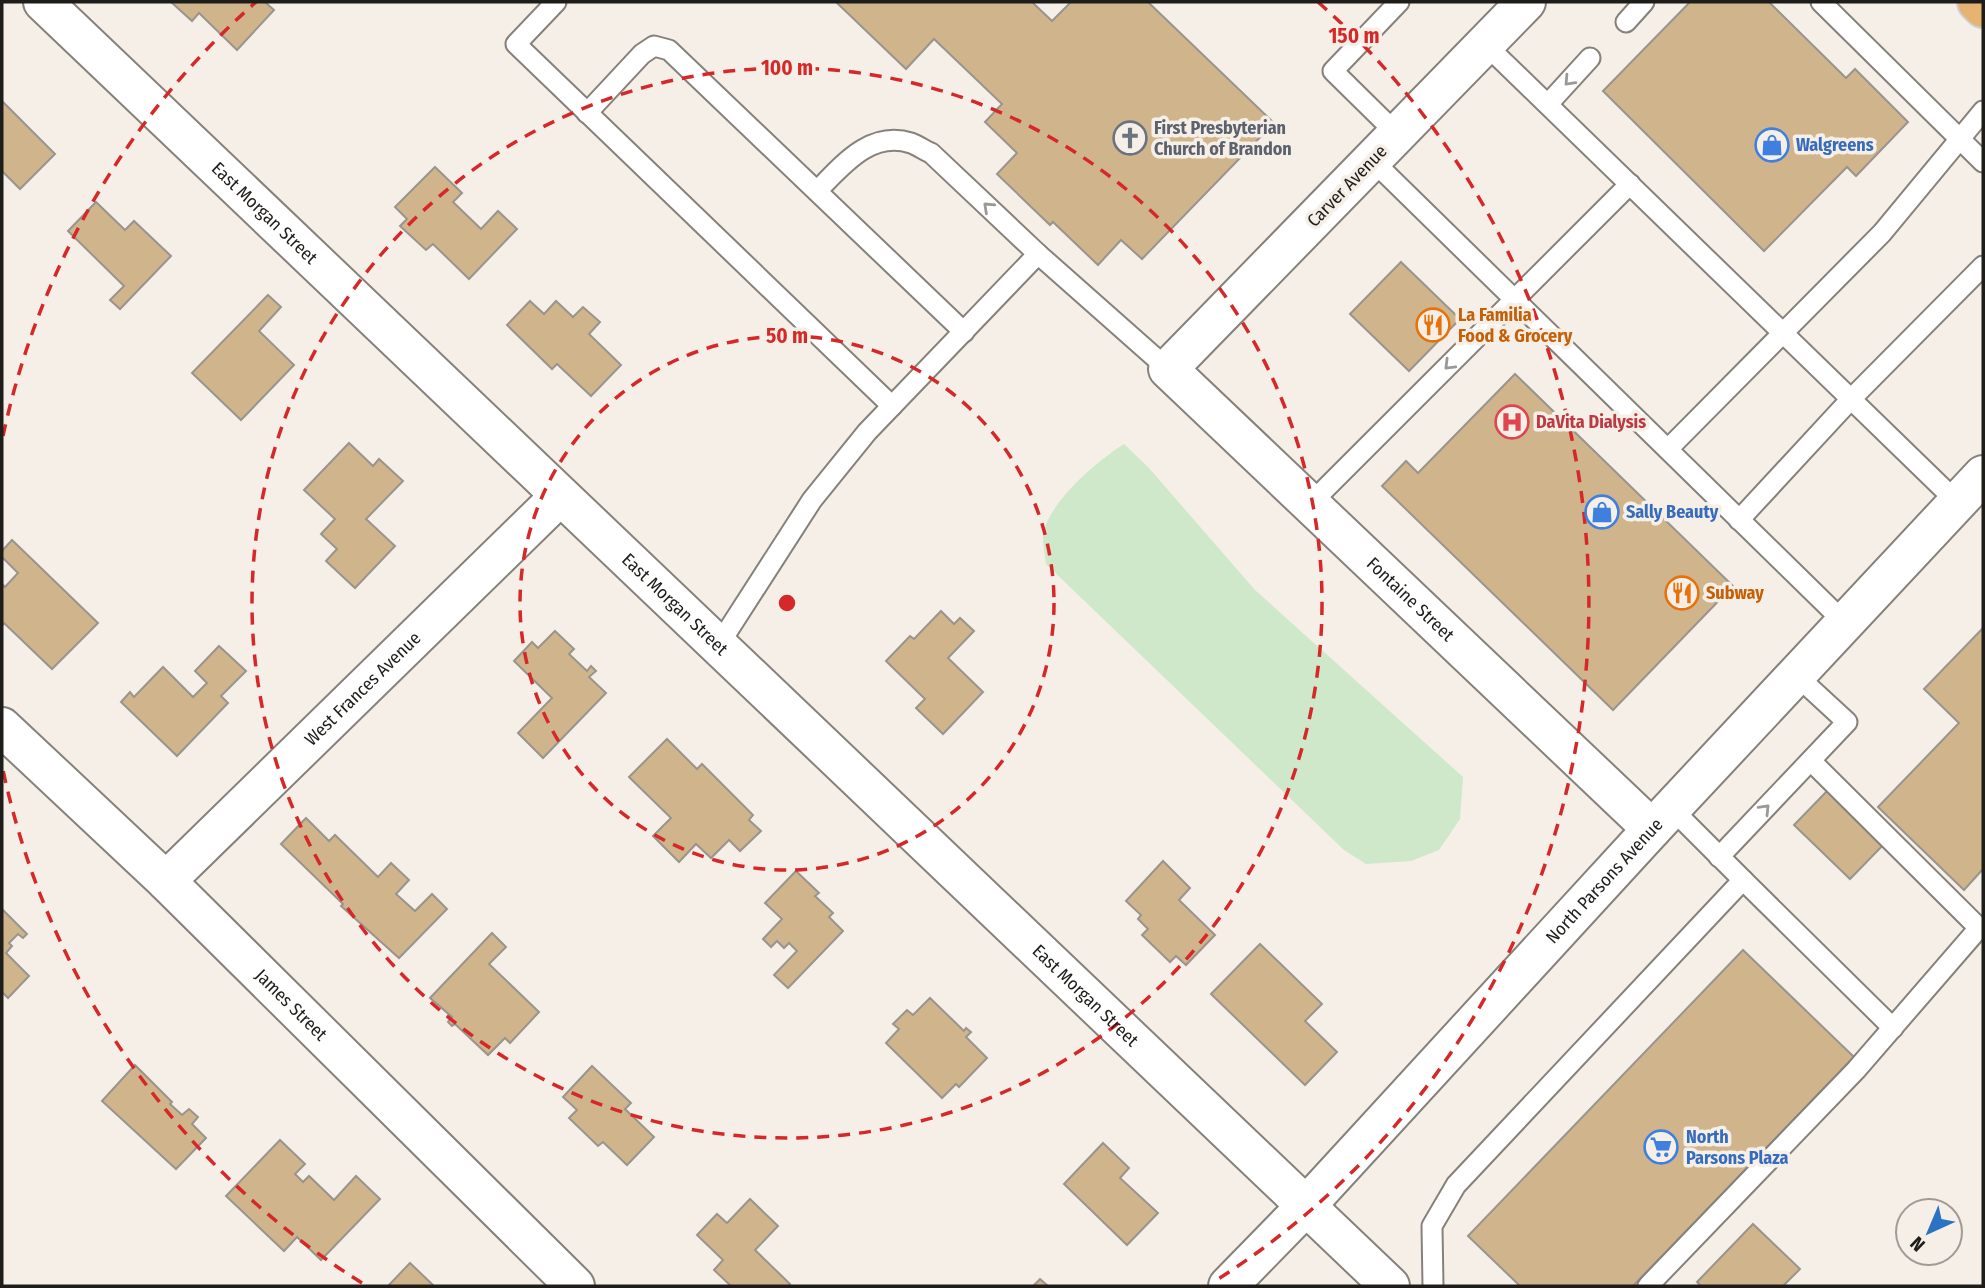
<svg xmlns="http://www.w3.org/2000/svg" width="1985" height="1288" viewBox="0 0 1985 1288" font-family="'Fira Sans Condensed',sans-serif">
  <rect width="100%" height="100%" fill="#f5efe7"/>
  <!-- green -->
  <path fill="#cee8c9" d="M1124,444L1148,467L1255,590L1463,777L1460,819L1439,850L1411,861L1366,864L1344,850L1046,564C1045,556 1043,546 1043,537C1046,504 1097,461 1124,444Z"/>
  <!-- building -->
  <g fill="#d0b58c" stroke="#99948d" stroke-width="2">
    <polygon points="171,2 265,2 274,10 237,50 199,13 192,21"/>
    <polygon points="836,2 1032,2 1052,21 1071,2 1148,2 1274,123 1142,259 1121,240 1098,265 1053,222 1050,225 997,174 1017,153 985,122 1002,104 934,39 906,69"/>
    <polygon points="1690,2 1769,2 1846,78 1855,69 1908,122 1856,176 1847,167 1764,251 1603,91"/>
    <polygon points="2,101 55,154 20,189 2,171"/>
    <polygon points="435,167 462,193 453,202 481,229 498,211 517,229 469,279 433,244 426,250 400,226 407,219 395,207"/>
    <polygon points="96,202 125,230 134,221 171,256 120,309 110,300 124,286 68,231"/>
    <polygon points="1401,262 1460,319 1409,371 1350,314"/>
    <polygon points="268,295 281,307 259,331 294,365 241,420 192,373"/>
    <polygon points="530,301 544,314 556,301 573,317 583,307 600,322 589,334 621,365 591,396 557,364 552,369 507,325"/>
    <polygon points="1515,374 1733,586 1613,710 1382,486 1406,461 1418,473"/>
    <polygon points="349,443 373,466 379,459 403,481 366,519 395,546 355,588 326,561 337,549 321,534 335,519 304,490"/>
    <polygon points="12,540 98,623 52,669 4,623 2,626 2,584 5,587 18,573 2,557 2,551"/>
    <polygon points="941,611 954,624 960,618 974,631 948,658 983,692 943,734 916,708 925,699 886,661 910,636 914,639"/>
    <polygon points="1983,628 1983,869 1964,890 1878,807 1959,723 1924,689"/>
    <polygon points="555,631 574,649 569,654 587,671 591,666 596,671 589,677 606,693 543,758 518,733 552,698 514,661 532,642 538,648"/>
    <polygon points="219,646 246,671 221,696 228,703 177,756 121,702 130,692 134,697 163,667 193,697 207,683 195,671"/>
    <polygon points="667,739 697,769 702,764 753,815 749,820 761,831 740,851 729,840 711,858 696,844 679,862 653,836 671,818 629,777"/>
    <polygon points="1831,787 1887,841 1850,879 1794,825"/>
    <polygon points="306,818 329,841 335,835 378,877 391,863 409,880 396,894 415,911 432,894 447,909 399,958 341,906 343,904 281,844"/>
    <polygon points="1163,861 1190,888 1179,900 1215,935 1186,965 1176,956 1170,962 1142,935 1148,929 1138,919 1141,915 1126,901"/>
    <polygon points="796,871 819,893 815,896 833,913 829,917 843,931 788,988 774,975 797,951 789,943 784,948 777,941 771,947 763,939 782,919 765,903"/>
    <polygon points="2,909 27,934 23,938 18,934 9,943 12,946 6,953 29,976 8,998 2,992"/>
    <polygon points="492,933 506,947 489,964 539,1012 510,1043 505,1038 488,1055 455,1024 452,1026 448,1022 452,1017 430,998"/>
    <polygon points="1260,944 1322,1004 1305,1021 1337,1052 1305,1085 1211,994"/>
    <polygon points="1743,950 1854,1057 1633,1286 1520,1286 1468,1236"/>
    <polygon points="930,998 964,1031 966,1028 971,1032 966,1037 987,1058 959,1087 956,1084 942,1098 886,1043 899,1029 893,1024 907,1010 913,1015"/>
    <polygon points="135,1065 172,1102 170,1104 182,1115 189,1109 198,1117 192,1124 206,1138 176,1169 102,1101"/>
    <polygon points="592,1066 631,1103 625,1109 654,1137 627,1165 603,1142 598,1146 569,1118 577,1110 563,1097"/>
    <polygon points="280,1140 305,1164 295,1174 303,1182 309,1176 334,1200 356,1176 380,1199 321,1260 297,1237 284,1251 226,1196"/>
    <polygon points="1103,1143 1129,1168 1120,1178 1158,1213 1127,1245 1064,1184"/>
    <polygon points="750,1199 778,1226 755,1250 790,1284 788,1286 731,1286 714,1270 723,1260 697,1235 717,1214 727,1223"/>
    <polygon points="1753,1224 1800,1269 1783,1286 1701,1286 1697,1282"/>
    <polygon points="410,1263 434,1286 388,1286"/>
    <polygon points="1040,1279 1048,1286 1033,1286"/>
  </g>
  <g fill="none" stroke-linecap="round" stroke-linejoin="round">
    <defs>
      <g id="lane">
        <polyline points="556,2 516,44 892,406"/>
        <polyline points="1821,2 1983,162"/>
        <polyline points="1626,22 1644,2"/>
        <polyline points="1485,44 1958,503"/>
        <polyline points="1548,104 1590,58"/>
        <polyline points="587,113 642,54 654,46 669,50 964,332"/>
        <polyline points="1397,134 1333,71 1399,2"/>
        <polyline points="1372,160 1845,623"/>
        <path d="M817,191C842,166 870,130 911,143C917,145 924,150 931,153L1038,254"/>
        <polyline points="1668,449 1882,233 1983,111"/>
        <polyline points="1310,504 1630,184"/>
        <polyline points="1739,520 1851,399 1983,266"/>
        <polyline points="718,646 812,500 867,432 1038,254 1168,369"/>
        <polyline points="1719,857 1847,722 1796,675"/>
        <polyline points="1743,880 1893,1028"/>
        <polyline points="1433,1286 1432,1226 1456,1185 1743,880 1671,808"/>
        <polyline points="1648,1286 1856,1070 1979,928 1811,761"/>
      </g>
      <g id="street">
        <path id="s1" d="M43,2L1390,1286"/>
        <path id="s2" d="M1526,2L1168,369L1652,829"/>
        <path id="s3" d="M2,727L166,881L575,1286"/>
        <path id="s4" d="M166,881L560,496"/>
      </g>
      <g id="secondary">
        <path id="s5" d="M1228,1286L1305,1207L1652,829L1983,475"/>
      </g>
      <polyline id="highway" points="1977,2 1983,8"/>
    </defs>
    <!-- lane casing -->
    <use href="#lane" stroke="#86817a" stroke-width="23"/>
    <!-- street casing -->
    <use href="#street" stroke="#86817a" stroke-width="42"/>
    <!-- secondary casing -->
    <use href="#secondary" stroke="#86817a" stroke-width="42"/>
    <!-- highway casing -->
    <use href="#highway" stroke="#cecdcd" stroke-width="42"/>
    <!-- lane -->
    <use href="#lane" stroke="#fff" stroke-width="19"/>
    <!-- street -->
    <use href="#street" stroke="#fff" stroke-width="38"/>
    <!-- secondary -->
    <use href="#secondary" stroke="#fff" stroke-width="38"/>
    <!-- highway -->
    <use href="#highway" stroke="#e7b372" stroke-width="38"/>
  </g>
  <!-- one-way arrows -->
  <defs><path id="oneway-chevron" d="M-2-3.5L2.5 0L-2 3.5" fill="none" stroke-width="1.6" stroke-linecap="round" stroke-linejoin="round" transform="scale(1.75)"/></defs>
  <g stroke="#9a9998">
    <use href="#oneway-chevron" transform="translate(1569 81) rotate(133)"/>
    <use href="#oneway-chevron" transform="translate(988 207) rotate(-137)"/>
    <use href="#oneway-chevron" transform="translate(1449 365) rotate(135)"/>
    <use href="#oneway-chevron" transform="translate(1765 809) rotate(-46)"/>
  </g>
  <!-- distance rings -->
  <g fill="none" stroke="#d62828" stroke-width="3.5" stroke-dasharray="12 9">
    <circle cx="787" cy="603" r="267"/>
    <circle cx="787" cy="603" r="535"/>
    <path d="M362 1283A802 802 0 0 1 3 770M3 436A802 802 0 0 1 256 2M1318 2A802 802 0 0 1 1212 1283"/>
  </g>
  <!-- icons -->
  <defs>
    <symbol id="church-ring" viewBox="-11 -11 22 22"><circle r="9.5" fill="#f5efe7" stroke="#6b7280" stroke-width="1.5"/><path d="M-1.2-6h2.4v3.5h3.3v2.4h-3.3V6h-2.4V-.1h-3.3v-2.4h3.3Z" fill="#6b7280"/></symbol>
    <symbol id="shop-ring" viewBox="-11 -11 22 22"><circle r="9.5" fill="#f5efe7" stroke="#3f7fe0" stroke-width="1.5"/><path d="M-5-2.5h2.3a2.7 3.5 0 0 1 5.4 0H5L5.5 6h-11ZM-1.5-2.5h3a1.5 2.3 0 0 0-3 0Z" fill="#3f7fe0"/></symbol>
    <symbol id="restaurant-ring" viewBox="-11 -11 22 22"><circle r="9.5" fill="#f5efe7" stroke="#e8710a" stroke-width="1.5"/><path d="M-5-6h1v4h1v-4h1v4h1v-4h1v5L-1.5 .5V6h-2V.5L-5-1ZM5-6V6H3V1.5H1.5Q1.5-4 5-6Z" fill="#e8710a"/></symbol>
    <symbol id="hospital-ring" viewBox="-11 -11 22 22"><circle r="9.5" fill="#f5efe7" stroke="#e0444e" stroke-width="1.5"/><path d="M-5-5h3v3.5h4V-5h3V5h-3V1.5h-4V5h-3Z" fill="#e0444e"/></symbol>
    <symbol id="supermarket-ring" viewBox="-11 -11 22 22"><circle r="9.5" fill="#f5efe7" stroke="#3f7fe0" stroke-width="1.5"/><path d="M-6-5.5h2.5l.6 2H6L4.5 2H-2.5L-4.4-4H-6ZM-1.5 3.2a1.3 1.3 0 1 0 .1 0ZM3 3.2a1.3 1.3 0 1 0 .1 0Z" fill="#3f7fe0"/></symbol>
  </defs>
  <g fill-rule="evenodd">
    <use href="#church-ring" x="1111" y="119" width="38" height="38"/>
    <use href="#shop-ring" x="1753" y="126" width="38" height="38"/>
    <use href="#restaurant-ring" x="1414" y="306" width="38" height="38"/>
    <use href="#hospital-ring" x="1493" y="403" width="38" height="38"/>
    <use href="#shop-ring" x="1583" y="493" width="38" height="38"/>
    <use href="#restaurant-ring" x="1663" y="574" width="38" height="38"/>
    <use href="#supermarket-ring" x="1642" y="1128" width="38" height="38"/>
  </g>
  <g text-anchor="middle" stroke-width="7" stroke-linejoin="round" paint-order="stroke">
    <!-- worship labels -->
    <g font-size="18" font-weight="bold" fill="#5b616d" stroke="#f5efe7" text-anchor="start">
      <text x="1154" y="134">First Presbyterian<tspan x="1154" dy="21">Church of Brandon</tspan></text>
    </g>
    <!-- shop labels -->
    <g font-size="18" font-weight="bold" fill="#366cbe" stroke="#f5efe7" text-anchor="start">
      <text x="1796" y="151">Walgreens</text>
      <text x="1626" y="518">Sally Beauty</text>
      <text x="1686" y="1143">North<tspan x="1686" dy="21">Parsons Plaza</tspan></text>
    </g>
    <!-- street labels -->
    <g font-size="18" fill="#1f1d1a" stroke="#f5efe7">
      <text transform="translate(1347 186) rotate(-46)" y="6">Carver Avenue</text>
      <text dy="6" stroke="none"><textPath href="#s1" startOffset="306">East Morgan Street</textPath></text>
      <text dy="6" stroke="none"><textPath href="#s2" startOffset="847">Fontaine Street</textPath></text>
      <text dy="6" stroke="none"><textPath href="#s1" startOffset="873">East Morgan Street</textPath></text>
      <text dy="6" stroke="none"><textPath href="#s4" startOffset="275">West Frances Avenue</textPath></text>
      <text dy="6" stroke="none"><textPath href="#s5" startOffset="553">North Parsons Avenue</textPath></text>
      <text dy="6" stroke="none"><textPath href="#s1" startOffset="1440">East Morgan Street</textPath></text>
      <text dy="6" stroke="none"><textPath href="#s3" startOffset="401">James Street</textPath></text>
    </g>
    <!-- food labels -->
    <g font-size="18" font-weight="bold" fill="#c56008" stroke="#f5efe7" text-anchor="start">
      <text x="1458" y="321">La Familia<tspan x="1458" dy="21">Food &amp; Grocery</tspan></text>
      <text x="1706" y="599">Subway</text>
    </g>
    <!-- health labels -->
    <g font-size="18" font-weight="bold" fill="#be3a42" stroke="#f5efe7" text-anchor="start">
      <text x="1536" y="428">DaVita Dialysis</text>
    </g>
  </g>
  <circle cx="787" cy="603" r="10" fill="#d62828" stroke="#f5efe7" stroke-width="3.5"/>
  <g font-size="21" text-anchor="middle" font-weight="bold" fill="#d62828" stroke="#f5efe7" stroke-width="7" stroke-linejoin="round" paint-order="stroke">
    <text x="1354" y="43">150 m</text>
    <text x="787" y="75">100 m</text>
    <text x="787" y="343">50 m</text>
  </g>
  <!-- border -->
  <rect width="1985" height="1288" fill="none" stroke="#1f1d1a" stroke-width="7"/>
  <!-- north arrow -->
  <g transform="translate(1929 1232) rotate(224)"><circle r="33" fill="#f5efe7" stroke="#9f9b95" stroke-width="2"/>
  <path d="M0-5L12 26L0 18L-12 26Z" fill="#2c72c3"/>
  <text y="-10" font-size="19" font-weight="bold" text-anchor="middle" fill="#1f1d1a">N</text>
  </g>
</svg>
